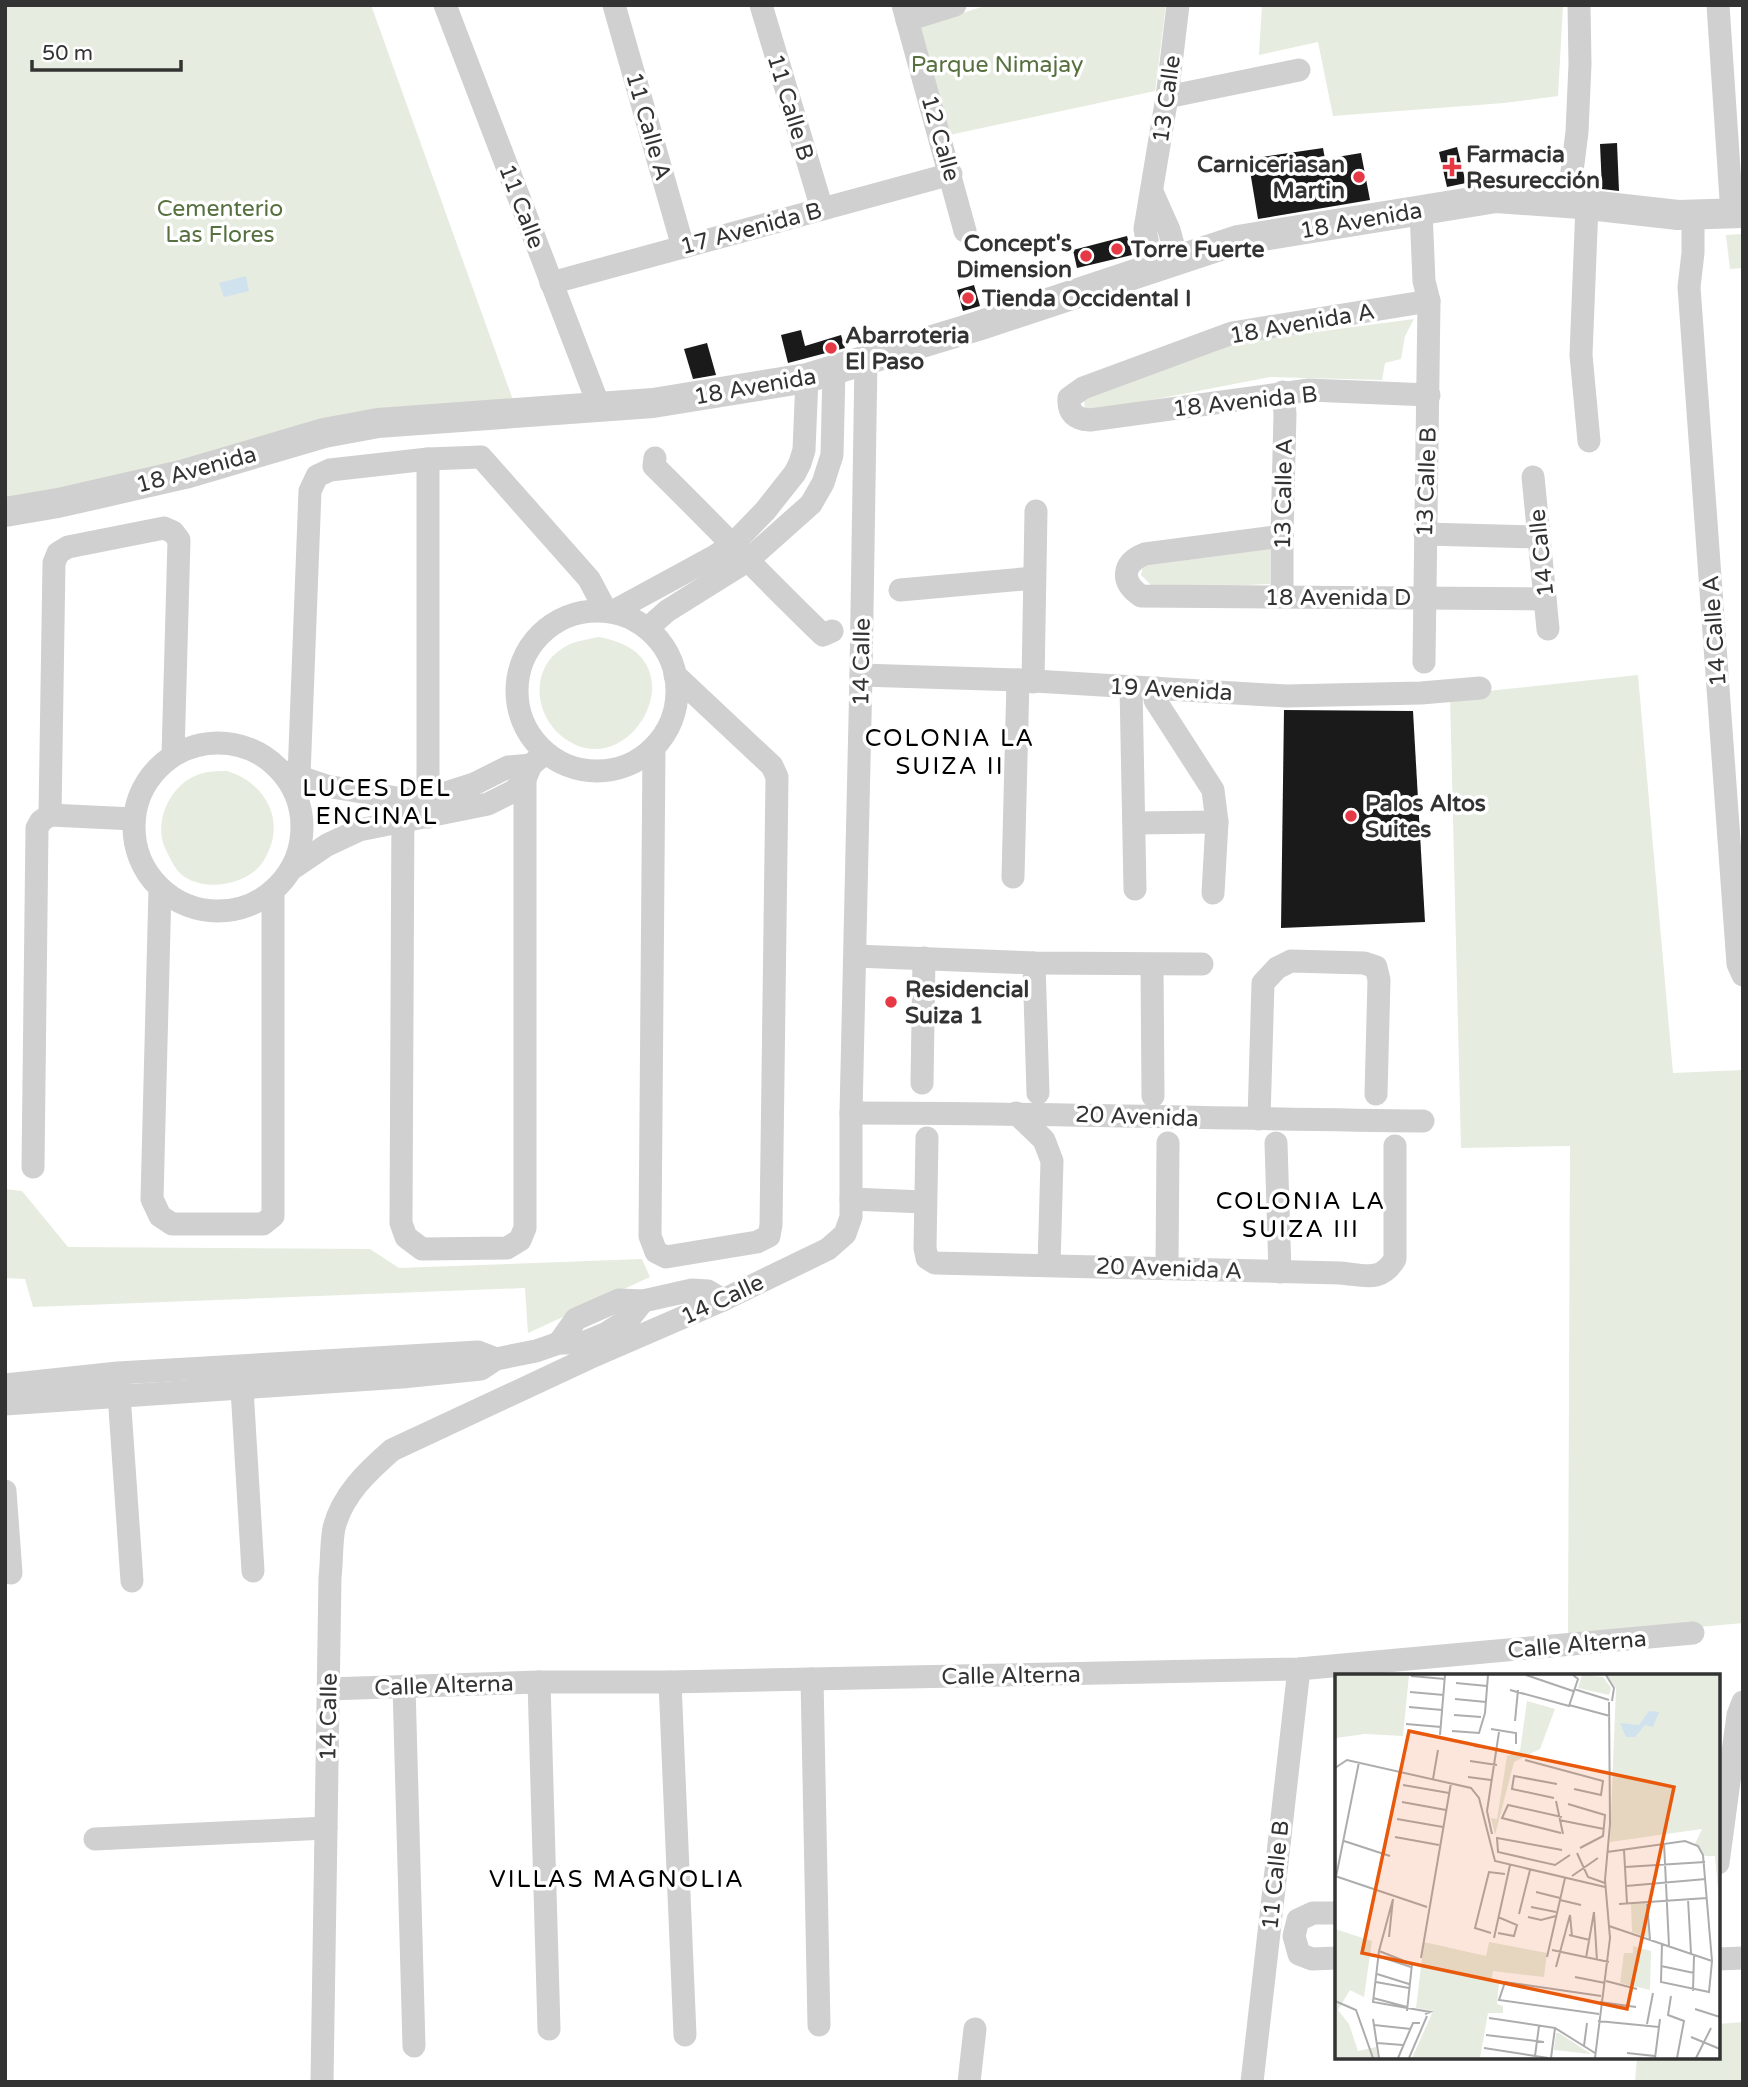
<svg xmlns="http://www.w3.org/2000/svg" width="1748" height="2087" viewBox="0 0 1748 2087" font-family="'Varela Round',sans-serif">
  <rect width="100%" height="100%" fill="#fff"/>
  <!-- green -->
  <g fill="#e6ecdf">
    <polygon points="5,5 371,5 513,400 5,499"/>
    <polygon points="988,5 1166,5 1155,91 954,134 948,137 918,27"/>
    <polygon points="1262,5 1563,5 1558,96 1504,103 1333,116 1318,42 1259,55"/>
    <polygon points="1743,234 1743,268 1730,269 1726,235"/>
    <polygon points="1414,319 1405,336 1401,359 1385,363 1382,380 1270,377 1085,413 1084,394 1239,342"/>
    <polygon points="1270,549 1270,584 1155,589 1141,575 1143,566"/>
    <path d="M598,637C710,654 624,799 556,731C533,707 533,666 563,648C573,641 586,640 598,637Z"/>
    <polygon points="1638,675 1673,1073 1743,1070 1743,1623 1568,1639 1570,1146 1461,1148 1450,695"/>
    <path d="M227,771C267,783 287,823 264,860C250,885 204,893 182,875C174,868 170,858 165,848C153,821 171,783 200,774C208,771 219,771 227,771Z"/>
    <polygon points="5,1189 22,1191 68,1247 370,1249 399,1268 642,1259 650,1277 528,1333 525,1288 33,1307 25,1279 5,1278"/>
    <polygon points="1743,2022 1743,2082 1635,2082 1637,2057 1718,2057 1718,2024"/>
  </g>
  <!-- water -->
  <polygon fill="#cfe2ee" points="246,276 249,291 224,297 219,283"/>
  <!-- building -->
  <g fill="#1a1a1a">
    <polygon points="1617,143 1619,191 1602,189 1600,144"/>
    <polygon points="1457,147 1466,183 1447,187 1439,152"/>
    <polygon points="1323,148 1325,159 1361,153 1370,200 1258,219 1248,159"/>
    <polygon points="1127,236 1132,255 1077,268 1073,250"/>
    <polygon points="974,285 980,306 963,311 957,290"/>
    <polygon points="801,330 805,346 841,335 845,348 788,363 781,335"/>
    <polygon points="707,343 716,375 693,379 684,349"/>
    <polygon points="1284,710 1413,711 1425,922 1281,928"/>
  </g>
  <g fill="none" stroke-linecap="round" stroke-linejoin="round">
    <!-- minor -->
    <g stroke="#d0d0d0" stroke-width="23">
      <polyline points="445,5 599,406"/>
      <polyline points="614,5 683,247"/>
      <polyline points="761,5 822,209"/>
      <polyline points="903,5 965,231"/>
      <polyline points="1718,5 1732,214"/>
      <polyline points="907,20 955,5"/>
      <polyline points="1167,97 1299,70"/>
      <polyline points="1152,192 1169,230 1177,259"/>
      <polyline points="1568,203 1577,132 1580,64 1579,5"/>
      <polyline points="1587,205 1581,355 1589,441"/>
      <polyline points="1421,211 1424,281 1429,301 1424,662"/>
      <polyline points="1693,215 1693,253 1689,287 1738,964 1743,975"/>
      <polyline points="1152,266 1145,229 1167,97 1178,5"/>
      <polyline points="551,283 951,174"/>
      <path d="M1429,395L1309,390L1090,420C1075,419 1068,413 1069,398L1083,388L1232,333L1429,301"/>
      <path d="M655,458L654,466C711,522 766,580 823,635L832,631"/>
      <polyline points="1533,477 1548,629"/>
      <polyline points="1425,534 1539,537"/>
      <path d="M1282,536L1145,554C1122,563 1120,582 1141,596L1545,599"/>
      <polyline points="900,590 1034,578"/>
      <polyline points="1282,596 1282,536 1285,414 1283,392"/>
      <circle cx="597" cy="691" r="80"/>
      <polyline points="612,612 715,556 733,544 765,511 795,473 800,463 804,450 807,378"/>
      <polyline points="648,628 667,611 747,561 811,504 823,483 832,455 834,370"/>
      <polyline points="861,675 1018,680 1286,696 1421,693 1480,688"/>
      <polyline points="1033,682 1036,511"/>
      <polyline points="1131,687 1135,889"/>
      <polyline points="1157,688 1155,700 1213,790 1217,822 1213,893"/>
      <circle cx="218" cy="827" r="84"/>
      <polyline points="654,748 650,1236 656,1252 666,1257 757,1242 769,1236 771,1225 777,777 772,766 675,675"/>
      <polyline points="285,772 326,786 403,799 427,799 474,784 508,767 531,765"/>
      <polyline points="299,776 310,491 317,476 330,470 428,459 481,457 589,579 606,611"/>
      <polyline points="403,799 401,1223 406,1237 422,1249 507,1248 520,1240 525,1228 525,779"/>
      <polyline points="50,815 54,563 58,553 68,547 164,528 173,532 179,540 173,755"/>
      <polyline points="428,817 428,459"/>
      <polyline points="1135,823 1217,822"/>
      <polyline points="293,868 327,845 359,830 488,804 514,791 525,779 531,765 545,753"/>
      <polyline points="1013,877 1018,680"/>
      <polyline points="160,889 152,1199 160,1216 172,1224 263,1224 273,1216 273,892"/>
      <polyline points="855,956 1034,963 1202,964"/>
      <polyline points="1034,963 1038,1093"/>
      <polyline points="1152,966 1153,1096"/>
      <polyline points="922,1083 924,958"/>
      <path d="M851,1113C1041,1113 1232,1119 1423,1121"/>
      <polyline points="1016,1113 1044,1140 1052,1161 1049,1265"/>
      <polyline points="1259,1119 1263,983 1277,968 1291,961 1364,963 1376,967 1379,980 1376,1094"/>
      <path d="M927,1138L925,1248L927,1258L935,1263L1340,1273C1364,1275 1381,1283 1395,1259V1146"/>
      <polyline points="1276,1143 1280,1272"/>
      <polyline points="33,1167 37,828 41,821 50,815 134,819"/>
      <polyline points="851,1199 924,1202"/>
      <polyline points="1167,1268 1168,1143"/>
      <polyline points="559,1343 576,1319 619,1300 643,1301 692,1290 708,1291 723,1300"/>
      <polyline points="118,1380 132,1581"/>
      <polyline points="5,1385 118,1373 478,1352 496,1359"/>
      <polyline points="242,1389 253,1571"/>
      <polyline points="5,1404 402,1377 481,1369 496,1359 536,1351 559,1343 583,1343 605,1334 629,1319 643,1301"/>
      <polyline points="5,1491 11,1573"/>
      <polyline points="812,1679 819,2025"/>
      <polyline points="539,1682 549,2029"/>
      <polyline points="670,1682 685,2035"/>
      <polyline points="404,1686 414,2046"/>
      <polyline points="328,1689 539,1682 670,1682 1299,1669 1693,1633"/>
      <polyline points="95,1839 326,1828"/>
      <polyline points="1718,1863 1738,1715 1743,1702"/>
      <polyline points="1337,1913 1313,1913 1298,1920 1294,1936 1299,1954 1312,1959 1337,1958"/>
      <polyline points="1718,1959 1743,1958"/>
      <path d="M322,2082L330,1577C332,1561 331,1543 334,1528C342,1495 368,1471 392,1450L589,1358L723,1300L828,1249L845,1234L851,1217V1113L861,675L866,360"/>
      <polyline points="969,2082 975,2029"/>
      <polyline points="1252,2082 1299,1669"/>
    </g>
    <!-- tertiary -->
    <polyline stroke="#d0d0d0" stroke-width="30" points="5,512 58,503 185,474 324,433 378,423 653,403 807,378 978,326 1238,240 1496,198 1580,204 1678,215 1743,213"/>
  </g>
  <!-- markers -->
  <g fill="#e63946" stroke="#fff" stroke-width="2.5">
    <path d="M1448.5 156.5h7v7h7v7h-7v7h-7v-7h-7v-7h7z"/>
    <circle cx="1359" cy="177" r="7"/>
    <circle cx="1117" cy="249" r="7"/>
    <circle cx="1086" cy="256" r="7"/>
    <circle cx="968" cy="298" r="7"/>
    <circle cx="831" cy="348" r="7"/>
    <circle cx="1351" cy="816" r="7"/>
    <circle cx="891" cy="1002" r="7"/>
  </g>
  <g text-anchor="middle" stroke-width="7" stroke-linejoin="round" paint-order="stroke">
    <!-- park labels -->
    <g font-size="23" fill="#56703f" stroke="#fff">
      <text x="997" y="72">Parque Nimajay</text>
      <text x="220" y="216">Cementerio<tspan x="220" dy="26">Las Flores</tspan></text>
    </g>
    <!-- street labels -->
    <g font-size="23" fill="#333" stroke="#fff">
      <text transform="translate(1166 99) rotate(-82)" y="8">13 Calle</text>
      <text transform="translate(791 107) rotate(73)" y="8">11 Calle B</text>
      <text transform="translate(649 126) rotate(74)" y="8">11 Calle A</text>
      <text transform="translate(941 138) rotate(74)" y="8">12 Calle</text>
      <text transform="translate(522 206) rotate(69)" y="8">11 Calle</text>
      <text transform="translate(1361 220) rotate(-10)" y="8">18 Avenida</text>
      <text transform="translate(751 228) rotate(-15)" y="8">17 Avenida B</text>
      <text transform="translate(1302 323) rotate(-10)" y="8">18 Avenida A</text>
      <text transform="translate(755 386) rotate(-10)" y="8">18 Avenida</text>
      <text transform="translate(1245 401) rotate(-6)" y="8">18 Avenida B</text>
      <text transform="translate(196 469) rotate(-15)" y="8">18 Avenida</text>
      <text transform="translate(1426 482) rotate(-88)" y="8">13 Calle B</text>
      <text transform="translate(1283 494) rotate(-89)" y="8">13 Calle A</text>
      <text transform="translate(1541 553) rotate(-96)" y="8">14 Calle</text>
      <text x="1338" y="605">18 Avenida D</text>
      <text transform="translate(1714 631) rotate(-94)" y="8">14 Calle A</text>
      <text transform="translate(861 662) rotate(-89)" y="8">14 Calle</text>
      <text transform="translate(1171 689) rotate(3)" y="8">19 Avenida</text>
      <text transform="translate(1137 1116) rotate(2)" y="8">20 Avenida</text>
      <text transform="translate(1169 1268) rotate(2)" y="8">20 Avenida A</text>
      <text transform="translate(722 1299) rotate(-25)" y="8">14 Calle</text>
      <text transform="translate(1577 1644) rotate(-5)" y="8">Calle Alterna</text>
      <text transform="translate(1011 1675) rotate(-1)" y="8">Calle Alterna</text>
      <text transform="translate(444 1685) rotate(-2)" y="8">Calle Alterna</text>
      <text transform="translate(328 1717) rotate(-89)" y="8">14 Calle</text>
      <text transform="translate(1275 1875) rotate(-84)" y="8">11 Calle B</text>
    </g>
    <!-- poi labels -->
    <g font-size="23" font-weight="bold" fill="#333" stroke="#fff" text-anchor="start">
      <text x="1466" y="162">Farmacia<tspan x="1466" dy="26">Resurección</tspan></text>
      <text x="1345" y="172" text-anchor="end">Carniceriasan<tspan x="1345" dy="26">Martin</tspan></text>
      <text x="1072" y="251" text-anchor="end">Concept's<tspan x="1072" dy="26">Dimension</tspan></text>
      <text x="1131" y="257">Torre Fuerte</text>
      <text x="982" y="306">Tienda Occidental I</text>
      <text x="845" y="343">Abarroteria<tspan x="845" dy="26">El Paso</tspan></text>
      <text x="1365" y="811">Palos Altos<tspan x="1365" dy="26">Suites</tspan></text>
      <text x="905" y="997">Residencial<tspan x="905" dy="26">Suiza 1</tspan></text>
    </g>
    <!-- neighbourhood labels -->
    <g font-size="24" letter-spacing="2" fill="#000" stroke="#fff">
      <text x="950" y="746">COLONIA LA<tspan x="950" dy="28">SUIZA II</tspan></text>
      <text x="377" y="796">LUCES DEL<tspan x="377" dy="28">ENCINAL</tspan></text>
      <text x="1301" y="1209">COLONIA LA<tspan x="1301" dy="28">SUIZA III</tspan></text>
      <text x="617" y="1887">VILLAS MAGNOLIA</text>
    </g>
  </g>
  <!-- overview -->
  <g transform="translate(1335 1674)">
    <rect width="385" height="385" fill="#fff"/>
    <path d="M0,1H74L68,62L30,60L0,64ZM247,1L268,3L276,14L274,21L243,14ZM272,1H385V237L380,182H370L360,170L367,155L275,168L281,14ZM192,27L220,35L205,75L179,88L160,161L156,144L162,145L172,82L185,77ZM311,229L314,264L297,258L296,230ZM0,255L37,267L29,323L15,316L3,336L14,350L23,377L41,373L43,384H0ZM89,268L151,282L154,268L212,279L209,303L158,297L156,307L164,309L162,330L168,332V339H153L145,384H77L98,337L81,334ZM298,272L316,277L315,316L285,309L289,279H298ZM221,359H224L256,380L219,376Z" fill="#e6ecdf"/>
    <path d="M314,37L324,38L318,53L310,51L300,63H291L285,49L304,51Z" fill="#cfe2ee"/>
    <path fill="none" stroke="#adadad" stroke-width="2" d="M191,1L238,17M271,1L279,14L277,27M76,2L110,5M121,9L152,12M239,15L274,26M175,16L234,32L243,5L238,1M75,18L109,21M120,25L151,28M234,31L275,42M74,33L107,36M150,39L153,1M119,41L146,43M180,47L183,16M71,50L106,53M156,55L181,59V70M117,57L144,59L150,39M105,61L110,1M139,72L161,75M190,86L268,107L266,121L239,115M135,87L162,91M0,94L12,86L136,114L144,124L160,187L270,213M133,103L156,106M98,105L103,76M68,111L114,119M219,124L177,115L179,102L222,110M221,127L228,160M67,128L111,136M233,130L270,141L268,162L245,174M62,145L108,153M224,146L269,155M226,159L167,144L173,131L227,143M157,160L152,137L164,58M60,163L104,171M9,167L55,182M329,169L334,272M227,176L162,164L163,178L220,191L235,181M289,176L292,229M272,178L350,167L363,172L368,181L377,287L374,318L326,308L327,269M242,179L253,203L270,209M290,193L370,188M0,202L92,233M237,202L263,184M1,203L24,88M291,212L371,205M201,218L225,224M58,225L44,277L38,328L95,338L90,340M353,225L356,279M225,226L246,231M312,228L315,266M284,230L372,224M196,233L221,238M259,238L262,287M184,240L195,196M163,243L182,251L179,262L163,259M193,243L206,246L221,242M274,252L377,287M156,259L140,254L154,198L170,200M234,261L255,266M54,263L58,225M159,264L175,191M217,276L274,288M44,277L77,290L72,337M43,282L76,293M212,283L230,204M86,284L116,109M251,284L259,238M326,292L359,299M221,293L235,241L237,262M42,300L74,310M240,303L270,309M271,307L302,315M41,308L74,314M358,317L359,281M336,322L333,341L349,347L342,384M38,324L72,333M0,327L21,336L38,384M265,328L301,333M360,335L385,343M264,340L164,326L170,308L266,322M154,344L220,354L260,379M38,345L44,384M263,347L324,353M312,350L318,319M39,351L76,355M151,361L209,368M356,363L385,375M42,369L68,371M249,372L252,349M149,374L213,384M292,379L320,382M200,382L204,352M63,384L78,349H85M74,384L92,342M216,384L220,354M260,384L275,264L270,206L275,150L274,28M320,384L325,345M361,384L376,354"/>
    <path fill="#e8590c" fill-opacity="0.15" stroke="#e8590c" stroke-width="3.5" d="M74,57L339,113L292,335L27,279Z"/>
    <rect width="385" height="385" fill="none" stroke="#333" stroke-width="3.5"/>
  </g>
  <!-- border -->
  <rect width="1748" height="2087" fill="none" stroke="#333333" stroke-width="14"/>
  <!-- scale -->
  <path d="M32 60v10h149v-10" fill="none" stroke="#333333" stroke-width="3.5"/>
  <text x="42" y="60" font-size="21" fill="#333333" stroke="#ffffff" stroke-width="5" paint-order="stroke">50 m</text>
</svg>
